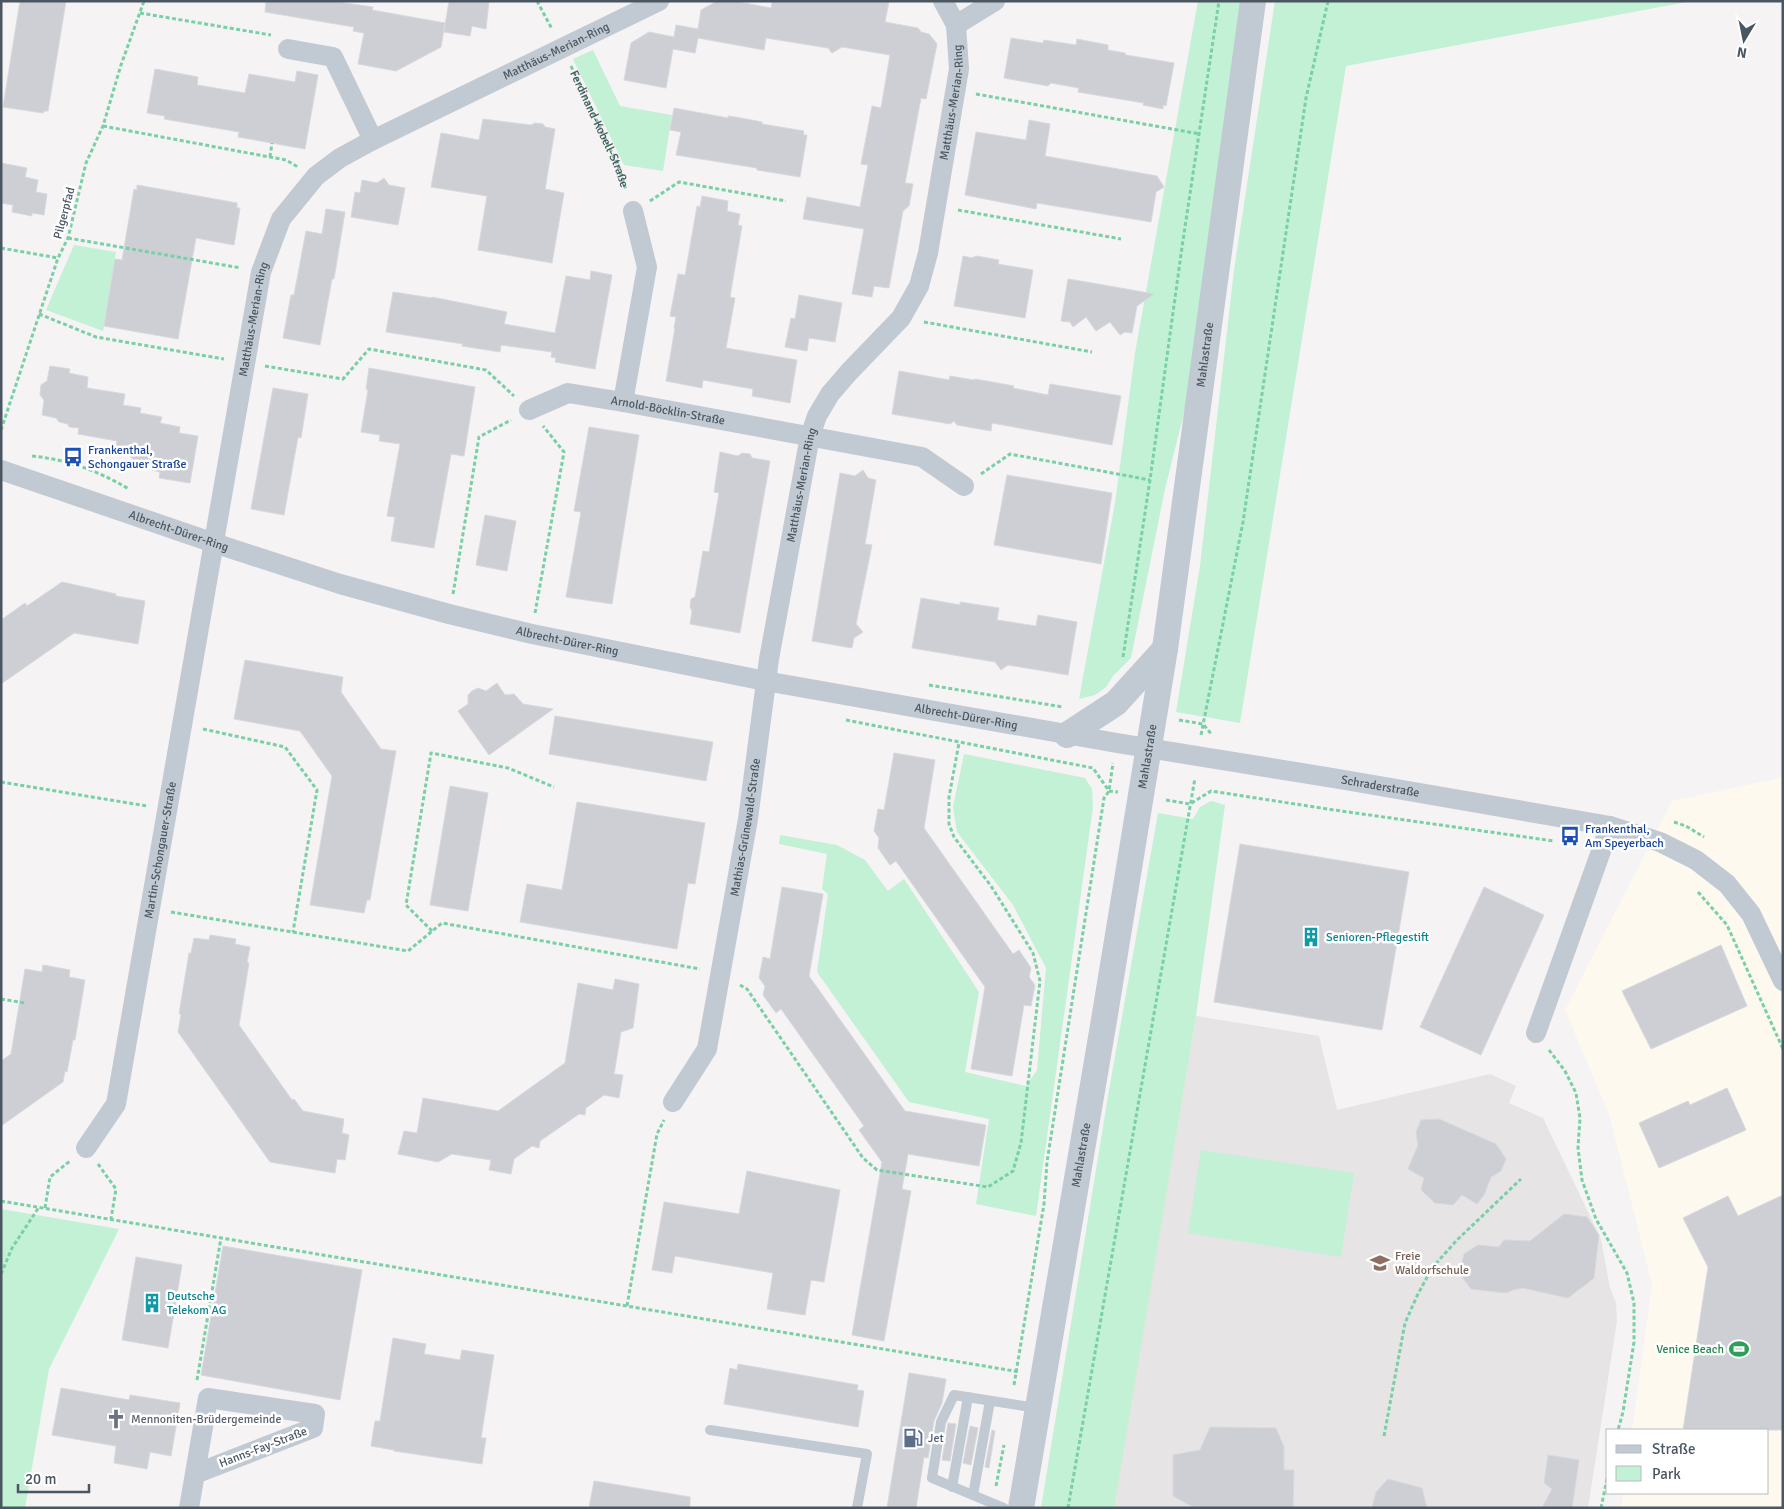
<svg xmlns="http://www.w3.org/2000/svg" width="1784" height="1509" viewBox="0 0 1784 1509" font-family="Signika,sans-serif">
  <rect width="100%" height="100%" fill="#f5f3f3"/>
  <!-- commercial -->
  <polygon fill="#fdf9ef" points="1783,777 1783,1508 1621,1508 1623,1493 1768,1493 1768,1430 1632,1430 1652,1284 1609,1114 1565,1010 1672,801"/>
  <!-- education -->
  <polygon fill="#e6e4e5" points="1196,1016 1319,1036 1337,1110 1490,1074 1516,1086 1509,1103 1543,1118 1601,1239 1610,1288 1616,1303 1617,1321 1588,1508 1113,1508"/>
  <!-- green -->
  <g fill="#c3f1d5">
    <polygon points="1198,1 1241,1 1189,393 1165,489 1131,658 1113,676 1106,687 1095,695 1079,699 1115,503 1135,353"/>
    <polygon points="1275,1 1692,1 1346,66 1240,723 1176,712 1200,566 1234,270"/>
    <polygon points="593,50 620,106 672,115 663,171 624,165 573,59"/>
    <polygon points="74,245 116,252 103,331 46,310"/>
    <polygon points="964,754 1085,778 1092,789 1093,807 1036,1216 976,1204 989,1119 909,1102 817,972 828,894 822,889 827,854 779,844 780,835 837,845 865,860 888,891 904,879 979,992 965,1072 1026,1086 1037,1070 1046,968 1013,905 957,832 953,807"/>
    <polygon points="1211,801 1225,805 1196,1016 1114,1508 1041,1508 1108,1096 1158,813 1193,819 1200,807"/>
    <polygon points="1201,1150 1354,1173 1341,1257 1188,1233"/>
    <polygon points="1,1209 119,1229 49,1369 25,1508 1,1508"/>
  </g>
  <!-- building -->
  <g fill="#cdcfd5" stroke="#d7d9de">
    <polygon points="20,1 66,1 48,111 44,111 43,113 3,107"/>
    <polygon points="266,1 331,1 373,7 372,10 445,23 441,47 396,71 358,64 364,33 353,31 354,27 265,12"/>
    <polygon points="449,1 489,1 486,29 472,26 470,36 444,32"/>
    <polygon points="717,1 734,1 771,8 772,1 889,1 885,22 918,28 921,32 929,34 937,44 926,99 921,98 905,183 913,184 909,206 903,211 889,288 874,286 872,297 852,294 864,229 803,219 807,197 860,207 868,165 861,164 872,106 881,108 890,55 842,47 832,53 828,48 766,38 764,50 698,38 695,53 673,49 666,88 624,80 631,43 649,32 674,37 676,25 698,29 701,10"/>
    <polygon points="1011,38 1043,43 1044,40 1076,45 1077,39 1108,45 1108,50 1125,53 1126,55 1174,63 1166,106 1163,105 1163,109 1143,105 1144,103 1078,92 1079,88 1051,83 1048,86 1004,78"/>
    <polygon points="155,69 198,77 197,85 245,93 249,74 295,82 297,71 318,75 305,149 238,137 239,132 164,119 165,116 147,113"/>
    <polygon points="674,108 728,118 728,116 741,118 762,122 762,124 804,131 803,135 807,135 800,177 757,170 757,168 676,155 681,132 670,130"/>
    <polygon points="483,119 531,125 535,123 543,124 545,127 555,129 545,189 564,193 552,263 478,250 487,196 431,187 441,133 479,140"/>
    <polygon points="1029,120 1050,124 1045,156 1157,176 1164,187 1156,192 1151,222 1037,203 1036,209 965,195 976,132 1026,140"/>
    <polygon points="1,163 27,168 25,177 38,180 36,192 47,194 44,215 32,213 32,216 12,212 13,205 1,203"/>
    <polygon points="384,178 389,185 405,188 398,225 351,217 355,192 360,193 362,180 377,183"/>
    <polygon points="137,185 237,203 237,208 240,208 234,245 196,238 178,339 104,326 115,259 122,260 134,189 137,190"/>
    <polygon points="702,196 728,201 727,211 740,214 738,225 742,226 730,297 735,298 726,348 797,360 790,403 752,396 753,389 703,380 702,388 666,381 675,328 674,328 676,317 670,316 678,274 685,275 697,206 700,207"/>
    <polygon points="326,209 345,212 334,279 332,279 320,345 283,338 291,295 294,295 306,231 322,234"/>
    <polygon points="963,256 972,258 976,256 999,260 998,264 1033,270 1025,318 954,306"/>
    <polygon points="591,271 612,275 595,369 555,362 556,358 551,357 552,352 501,345 500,352 462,346 463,344 386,332 393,292 432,298 432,297 507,312 504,324 555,333 566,276 590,280"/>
    <polygon points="1068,279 1092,283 1154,294 1137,306 1132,333 1125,332 1120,335 1110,322 1096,331 1086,317 1073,327 1070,322 1061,321"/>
    <polygon points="799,295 842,303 835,342 809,338 807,351 785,347 791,318 795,319"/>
    <polygon points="50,366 70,369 69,373 88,377 87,388 125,394 123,405 141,408 140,413 162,417 160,423 180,427 179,433 198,436 190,483 159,478 160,472 152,470 153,465 134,461 128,453 116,451 117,441 78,434 79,428 69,427 68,424 59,422 56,418 42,415 44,400 40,395 41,385 47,381"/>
    <polygon points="369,368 475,387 464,456 451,454 434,548 391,541 395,517 387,516 400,444 379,441 380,435 361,432 368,390 366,389"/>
    <polygon points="899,371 949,380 950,376 974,380 975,379 1014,386 1013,388 1048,395 1050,384 1121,396 1112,445 992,423 991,431 957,425 954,421 950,424 892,414"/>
    <polygon points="273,388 308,394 301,438 298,437 284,515 251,509"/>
    <polygon points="589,427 639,435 612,604 566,597 581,512 574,511"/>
    <polygon points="720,452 738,456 742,453 750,454 752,458 770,461 740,633 690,624 692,611 690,607 691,599 695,597 703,551 709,552 719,493 714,492"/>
    <polygon points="863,470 868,478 876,480 865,544 872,545 856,624 863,632 854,638 852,648 812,641 840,473 855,476"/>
    <polygon points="1007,475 1112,493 1101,564 994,545"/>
    <polygon points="485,515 516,521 507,571 476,565"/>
    <polygon points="62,582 116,594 116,596 145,601 138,644 74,633 1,684 1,620 25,603 27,606"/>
    <polygon points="921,598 960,605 960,602 999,608 997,620 1036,626 1038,615 1077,622 1068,675 1008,665 1001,670 995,662 912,648"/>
    <polygon points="245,660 343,677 341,692 381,749 396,751 370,900 367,900 364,913 310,905 332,776 300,731 234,719"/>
    <polygon points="497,683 505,695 514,694 523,704 553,709 489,755 458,711 468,704 468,695 472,691 478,688 486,691"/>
    <polygon points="555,716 713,742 706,781 549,754"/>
    <polygon points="894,753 935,760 924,828 1013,954 1019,950 1031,968 1029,977 1035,985 1031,1006 1024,1005 1012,1076 971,1069 985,987 896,861 890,865 878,848 879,838 874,831 878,809 884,810"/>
    <polygon points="450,786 488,793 468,911 430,905"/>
    <polygon points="577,802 705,823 695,884 688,883 677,949 520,922 527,884 562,890"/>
    <polygon points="1240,844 1409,872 1382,1030 1214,1002"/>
    <polygon points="782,887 823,894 809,976 905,1111 986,1125 979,1166 908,1154 902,1189 911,1191 884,1341 852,1335 882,1162 859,1130 864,1126 781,1009 776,1013 763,995 765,986 759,978 763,957 770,959"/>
    <polygon points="1484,887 1544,915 1481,1055 1420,1027"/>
    <polygon points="210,935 236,939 235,944 250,947 247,962 249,963 239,1025 292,1100 294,1099 303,1111 344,1119 342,1133 349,1135 345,1160 337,1159 335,1173 270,1162 178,1032 181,1014 179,1014 189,953 191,953 194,938 209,940"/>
    <polygon points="1721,945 1747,1006 1651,1049 1622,991"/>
    <polygon points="43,965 70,970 69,977 85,980 75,1040 73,1040 67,1072 65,1071 63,1082 1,1126 1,1061 11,1054 25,969 42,972"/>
    <polygon points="615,979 639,984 633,1028 621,1032 614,1074 623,1075 619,1098 604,1095 586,1108 585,1115 579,1114 540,1141 539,1148 532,1146 514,1159 511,1174 489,1170 491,1160 452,1154 438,1162 398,1154 404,1131 417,1133 423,1098 498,1111 565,1063 578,983 613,990"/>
    <polygon points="1727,1088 1746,1130 1659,1168 1639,1123 1688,1101 1690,1105"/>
    <polygon points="1439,1119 1496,1144 1506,1159 1501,1171 1491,1177 1484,1195 1477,1204 1462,1195 1453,1205 1435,1203 1421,1190 1424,1178 1408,1169 1418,1145 1416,1132 1421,1120"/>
    <polygon points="747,1171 840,1190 824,1282 811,1280 805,1315 767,1309 773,1273 675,1256 672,1273 652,1270 664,1202 739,1214"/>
    <polygon points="1783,1195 1783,1430 1683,1430 1708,1267 1683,1218 1728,1196 1738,1216"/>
    <polygon points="1564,1214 1587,1217 1599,1235 1594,1278 1568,1298 1523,1288 1513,1290 1506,1293 1471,1289 1459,1273 1464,1254 1478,1245 1499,1247 1504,1240 1530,1241"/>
    <polygon points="223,1246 362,1270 340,1400 201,1375"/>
    <polygon points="136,1257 182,1265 168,1348 122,1340"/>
    <polygon points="393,1338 426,1344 424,1354 460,1360 462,1350 494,1355 481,1438 486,1438 482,1464 394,1451 394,1450 371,1446 375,1421 380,1421"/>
    <polygon points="738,1364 858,1385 857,1390 864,1391 858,1427 724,1404 730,1368 737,1370"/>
    <polygon points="909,1373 946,1379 942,1403 934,1421 928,1458 924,1457 916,1508 887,1508"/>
    <polygon points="61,1388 129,1400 130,1395 180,1403 171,1456 150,1452 147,1469 114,1463 116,1446 52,1435"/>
    <polygon points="948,1423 956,1424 950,1461 942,1460"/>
    <polygon points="970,1426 978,1428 971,1465 963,1463"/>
    <polygon points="1210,1427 1276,1428 1284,1447 1284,1470 1294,1470 1293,1508 1195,1508 1173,1496 1173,1455 1200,1450"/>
    <polygon points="992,1430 995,1431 989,1468 985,1467"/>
    <polygon points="1548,1455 1579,1460 1572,1508 1542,1508 1552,1489 1544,1483"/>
    <polygon points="1388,1479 1422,1488 1427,1508 1372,1508 1376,1492"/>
    <polygon points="594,1481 690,1497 690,1508 589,1508"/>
  </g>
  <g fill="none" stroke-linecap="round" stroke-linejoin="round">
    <!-- path -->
    <g stroke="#7ad0a6" stroke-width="3" stroke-dasharray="4 2.5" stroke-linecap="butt">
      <polyline points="537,1 552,29"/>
      <polyline points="140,13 271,35"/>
      <path id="s1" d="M571,66L618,166L626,190"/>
      <polyline points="976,94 1200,134"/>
      <polyline points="103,126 286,160 298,167"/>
      <polyline points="270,157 272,143"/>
      <polyline points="650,201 679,182 786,201"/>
      <polyline points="958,210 1121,239"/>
      <polyline points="68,238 241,268"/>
      <polyline points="1,248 58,258"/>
      <polyline points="39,314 96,337 224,359"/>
      <polyline points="924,322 1092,352"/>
      <polyline points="265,366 343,379 369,349 486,370 514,396"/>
      <polyline points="1,430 58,258 68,238 86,163 103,126 121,65 144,1"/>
      <path d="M32,456C69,460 96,470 129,489"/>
      <polyline points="981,474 1010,454 1150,480"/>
      <polyline points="453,594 479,437 511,420"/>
      <polyline points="535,613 564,452 543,426"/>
      <polyline points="1123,657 1150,480 1182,247 1219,1"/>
      <polyline points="929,685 1063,707"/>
      <polyline points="846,720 1093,768 1109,791 1118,792"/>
      <polyline points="1179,720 1203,724 1212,735"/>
      <polyline points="203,729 285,747 317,790 293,932"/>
      <polyline points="1201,735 1243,522 1306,98 1328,1"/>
      <polyline points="1,782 147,806"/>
      <polyline points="1166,800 1190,804 1211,791 1334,810 1554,841"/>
      <polyline points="1674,822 1686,826 1704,837"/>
      <polyline points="1698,892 1727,925 1783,1049"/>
      <polyline points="171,912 408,951 442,923 700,969"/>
      <polyline points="432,931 406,905 431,753 508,768 554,787"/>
      <polyline points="740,985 747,989 863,1158 877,1170 988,1187 1013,1171 1021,1143 1040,981 1033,953 991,886 954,837 949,824 949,797 959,743"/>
      <polyline points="1,999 25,1003"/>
      <polyline points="1549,1050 1565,1071 1576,1093 1580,1118 1578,1148 1582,1180 1596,1219 1627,1273 1634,1303 1634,1342 1623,1412 1618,1430"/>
      <polyline points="98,1164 116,1189 111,1219"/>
      <polyline points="1,1201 1020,1372"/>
      <polyline points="45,1208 50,1177 70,1161"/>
      <polyline points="1,1274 12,1248 39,1207"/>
      <polyline points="627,1306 657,1134 664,1120"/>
      <polyline points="197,1380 221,1238"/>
      <polyline points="1014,1385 1044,1204 1047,1162 1104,798 1109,791 1113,763"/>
      <polyline points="1384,1436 1405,1323 1417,1296 1432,1268 1457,1240 1521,1179"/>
      <polyline points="996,1486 1004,1445"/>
      <polyline points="1068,1508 1195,778"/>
      <polyline points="1601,1508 1608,1474"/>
    </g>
    <!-- service -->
    <g stroke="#c1cad2" stroke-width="10">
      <polyline points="710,1430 867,1454 857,1508"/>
      <polyline points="952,1487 968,1397"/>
      <polyline points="973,1495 990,1401"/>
      <polyline points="1004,1508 932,1478 941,1422 954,1395 1037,1408"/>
    </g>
    <!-- minor -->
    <g stroke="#c1cad2" stroke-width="20">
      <polyline points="956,25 995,1"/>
      <polyline points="288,49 333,57 373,140"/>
      <polyline points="623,402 647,267 633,211"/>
      <path id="s2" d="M529,410L568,393L623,402L922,457L964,486"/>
      <path id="s3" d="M1,470L214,543L340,584L449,614L532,634L765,681L1117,743L1339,779L1610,826L1660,842L1696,860L1727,884L1751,914L1783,981"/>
      <polyline points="1536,1033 1610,826"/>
      <path id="s4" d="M673,1102L707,1049L748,819L769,659L810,436L817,416L830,394L849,372L901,318L919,286L928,253L959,69L956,25L943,1"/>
      <path id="s5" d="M86,1148L116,1104L261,272L281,219L316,176L340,158L373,140L659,1"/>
      <polyline points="189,1508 208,1398 315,1414 313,1428 195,1474"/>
    </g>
    <!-- tertiary -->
    <g stroke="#c1cad2" stroke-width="26">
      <polyline points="1067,735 1116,703 1165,649"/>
      <path id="s6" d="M1021,1508L1104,1020L1165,649L1253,1"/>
    </g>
  </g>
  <!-- icons -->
  <defs>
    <symbol id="bus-bare" viewBox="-9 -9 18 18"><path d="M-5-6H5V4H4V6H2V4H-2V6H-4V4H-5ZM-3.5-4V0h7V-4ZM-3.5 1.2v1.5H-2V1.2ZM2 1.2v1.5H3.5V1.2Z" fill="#1a4fb4" stroke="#fff" stroke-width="2.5" paint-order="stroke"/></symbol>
    <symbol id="building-bare" viewBox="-9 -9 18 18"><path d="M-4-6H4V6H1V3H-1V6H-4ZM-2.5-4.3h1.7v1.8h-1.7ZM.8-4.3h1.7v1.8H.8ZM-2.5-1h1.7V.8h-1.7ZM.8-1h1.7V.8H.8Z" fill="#0f9aa8" stroke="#fff" stroke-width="2.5" paint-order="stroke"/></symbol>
    <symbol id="school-bare" viewBox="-9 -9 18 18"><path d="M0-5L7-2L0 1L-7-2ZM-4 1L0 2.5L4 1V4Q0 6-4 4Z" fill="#8d6e63" stroke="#fff" stroke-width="2.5" paint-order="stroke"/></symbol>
    <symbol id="stadium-bare" viewBox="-9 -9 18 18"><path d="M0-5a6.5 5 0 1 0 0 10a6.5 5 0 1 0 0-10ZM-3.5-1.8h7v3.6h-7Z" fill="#2e9e5b" stroke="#fff" stroke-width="2.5" paint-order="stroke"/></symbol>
    <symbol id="church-bare" viewBox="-9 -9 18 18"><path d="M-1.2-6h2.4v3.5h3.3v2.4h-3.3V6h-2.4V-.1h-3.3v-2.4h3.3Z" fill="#6b7280" stroke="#fff" stroke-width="2.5" paint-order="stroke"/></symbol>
    <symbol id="fuel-bare" viewBox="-9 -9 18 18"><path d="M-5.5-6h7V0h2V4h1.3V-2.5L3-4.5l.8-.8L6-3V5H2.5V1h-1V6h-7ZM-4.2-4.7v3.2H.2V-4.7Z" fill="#5c6f8a" stroke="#fff" stroke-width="2.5" paint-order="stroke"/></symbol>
  </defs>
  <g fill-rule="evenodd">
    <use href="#bus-bare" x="59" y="443" width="28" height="28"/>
    <use href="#bus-bare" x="1556" y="822" width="28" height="28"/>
    <use href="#building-bare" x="1297" y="923" width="28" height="28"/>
    <use href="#school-bare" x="1366" y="1249" width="28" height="28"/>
    <use href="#building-bare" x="138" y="1289" width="28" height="28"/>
    <use href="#stadium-bare" x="1725" y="1335" width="28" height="28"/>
    <use href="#church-bare" x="102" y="1405" width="28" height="28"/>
    <use href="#fuel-bare" x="899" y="1424" width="28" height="28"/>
  </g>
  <g text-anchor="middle" stroke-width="5" stroke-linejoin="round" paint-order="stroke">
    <!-- street labels -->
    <g font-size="12" fill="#4a5661" stroke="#fff">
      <text dy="4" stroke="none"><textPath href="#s5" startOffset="1281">Matthäus-Merian-Ring</textPath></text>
      <text dy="4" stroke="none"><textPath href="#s4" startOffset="1059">Matthäus-Merian-Ring</textPath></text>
      <text dy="4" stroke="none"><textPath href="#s1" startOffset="69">Ferdinand-Kobell-Straße</textPath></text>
      <text transform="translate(64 213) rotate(-75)" y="4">Pilgerpfad</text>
      <text dy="4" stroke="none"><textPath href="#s5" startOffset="850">Matthäus-Merian-Ring</textPath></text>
      <text dy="4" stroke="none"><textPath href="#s6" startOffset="1168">Mahlastraße</textPath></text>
      <text dy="4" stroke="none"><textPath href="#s2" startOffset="144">Arnold-Böcklin-Straße</textPath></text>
      <text dy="4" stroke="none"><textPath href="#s4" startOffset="635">Matthäus-Merian-Ring</textPath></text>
      <text dy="4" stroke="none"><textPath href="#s3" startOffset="188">Albrecht-Dürer-Ring</textPath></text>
      <text dy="4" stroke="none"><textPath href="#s3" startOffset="592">Albrecht-Dürer-Ring</textPath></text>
      <text dy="4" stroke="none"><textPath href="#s3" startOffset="998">Albrecht-Dürer-Ring</textPath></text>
      <text dy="4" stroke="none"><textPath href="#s6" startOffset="762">Mahlastraße</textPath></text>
      <text dy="4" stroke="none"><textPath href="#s3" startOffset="1418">Schraderstraße</textPath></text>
      <text dy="4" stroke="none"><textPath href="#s4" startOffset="288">Mathias-Grünewald-Straße</textPath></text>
      <text dy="4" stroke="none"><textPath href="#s5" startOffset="311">Martin-Schongauer-Straße</textPath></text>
      <text dy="4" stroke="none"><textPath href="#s6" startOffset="358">Mahlastraße</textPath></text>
      <text transform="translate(263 1447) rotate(-21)" y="4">Hanns-Fay-Straße</text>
    </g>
    <!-- transit labels -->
    <g font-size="12" fill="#164399" stroke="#fff" text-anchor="start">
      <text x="88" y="454">Frankenthal,<tspan x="88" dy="14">Schongauer Straße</tspan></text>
      <text x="1585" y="833">Frankenthal,<tspan x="1585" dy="14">Am Speyerbach</tspan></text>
    </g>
    <!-- culture labels -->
    <g font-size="12" fill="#0d838f" stroke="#fff" text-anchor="start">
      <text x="1326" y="941">Senioren-Pflegestift</text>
      <text x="167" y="1300">Deutsche<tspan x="167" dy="14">Telekom AG</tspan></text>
    </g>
    <!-- education labels -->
    <g font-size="12" fill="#785e54" stroke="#fff" text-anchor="start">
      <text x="1395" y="1260">Freie<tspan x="1395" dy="14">Waldorfschule</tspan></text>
    </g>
    <!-- leisure labels -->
    <g font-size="12" fill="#27864d" stroke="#fff" text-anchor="end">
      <text x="1724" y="1353">Venice Beach</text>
    </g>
    <!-- worship labels -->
    <g font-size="12" fill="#5b616d" stroke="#fff" text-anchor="start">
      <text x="131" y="1423">Mennoniten-Brüdergemeinde</text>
    </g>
    <!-- service labels -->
    <g font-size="12" fill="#4e5e75" stroke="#fff" text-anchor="start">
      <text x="928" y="1442">Jet</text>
    </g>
  </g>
  <!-- border -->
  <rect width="1784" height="1509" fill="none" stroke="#4a5661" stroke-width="5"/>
  <!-- legend -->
  <rect x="1606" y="1429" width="162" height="65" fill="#ffffff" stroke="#b7bbc0"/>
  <rect x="1616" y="1445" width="25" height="8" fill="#c1cad2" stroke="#b7bbc0"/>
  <text x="1652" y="1454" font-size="15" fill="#4a5661">Straße</text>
  <rect x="1616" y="1466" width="25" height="15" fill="#c3f1d5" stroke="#b7bbc0"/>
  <text x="1652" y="1479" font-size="15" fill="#4a5661">Park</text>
  <!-- north arrow -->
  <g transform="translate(1744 40) rotate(190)" stroke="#ffffff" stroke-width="4" paint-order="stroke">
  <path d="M0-4L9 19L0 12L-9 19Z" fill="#4a5661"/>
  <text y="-8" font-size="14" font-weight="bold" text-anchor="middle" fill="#4a5661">N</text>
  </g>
  <!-- scale -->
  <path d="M18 1484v8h71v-8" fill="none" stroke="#4a5661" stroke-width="2.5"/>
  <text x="25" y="1484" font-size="15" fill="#4a5661" stroke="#ffffff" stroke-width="4" paint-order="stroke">20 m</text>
</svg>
